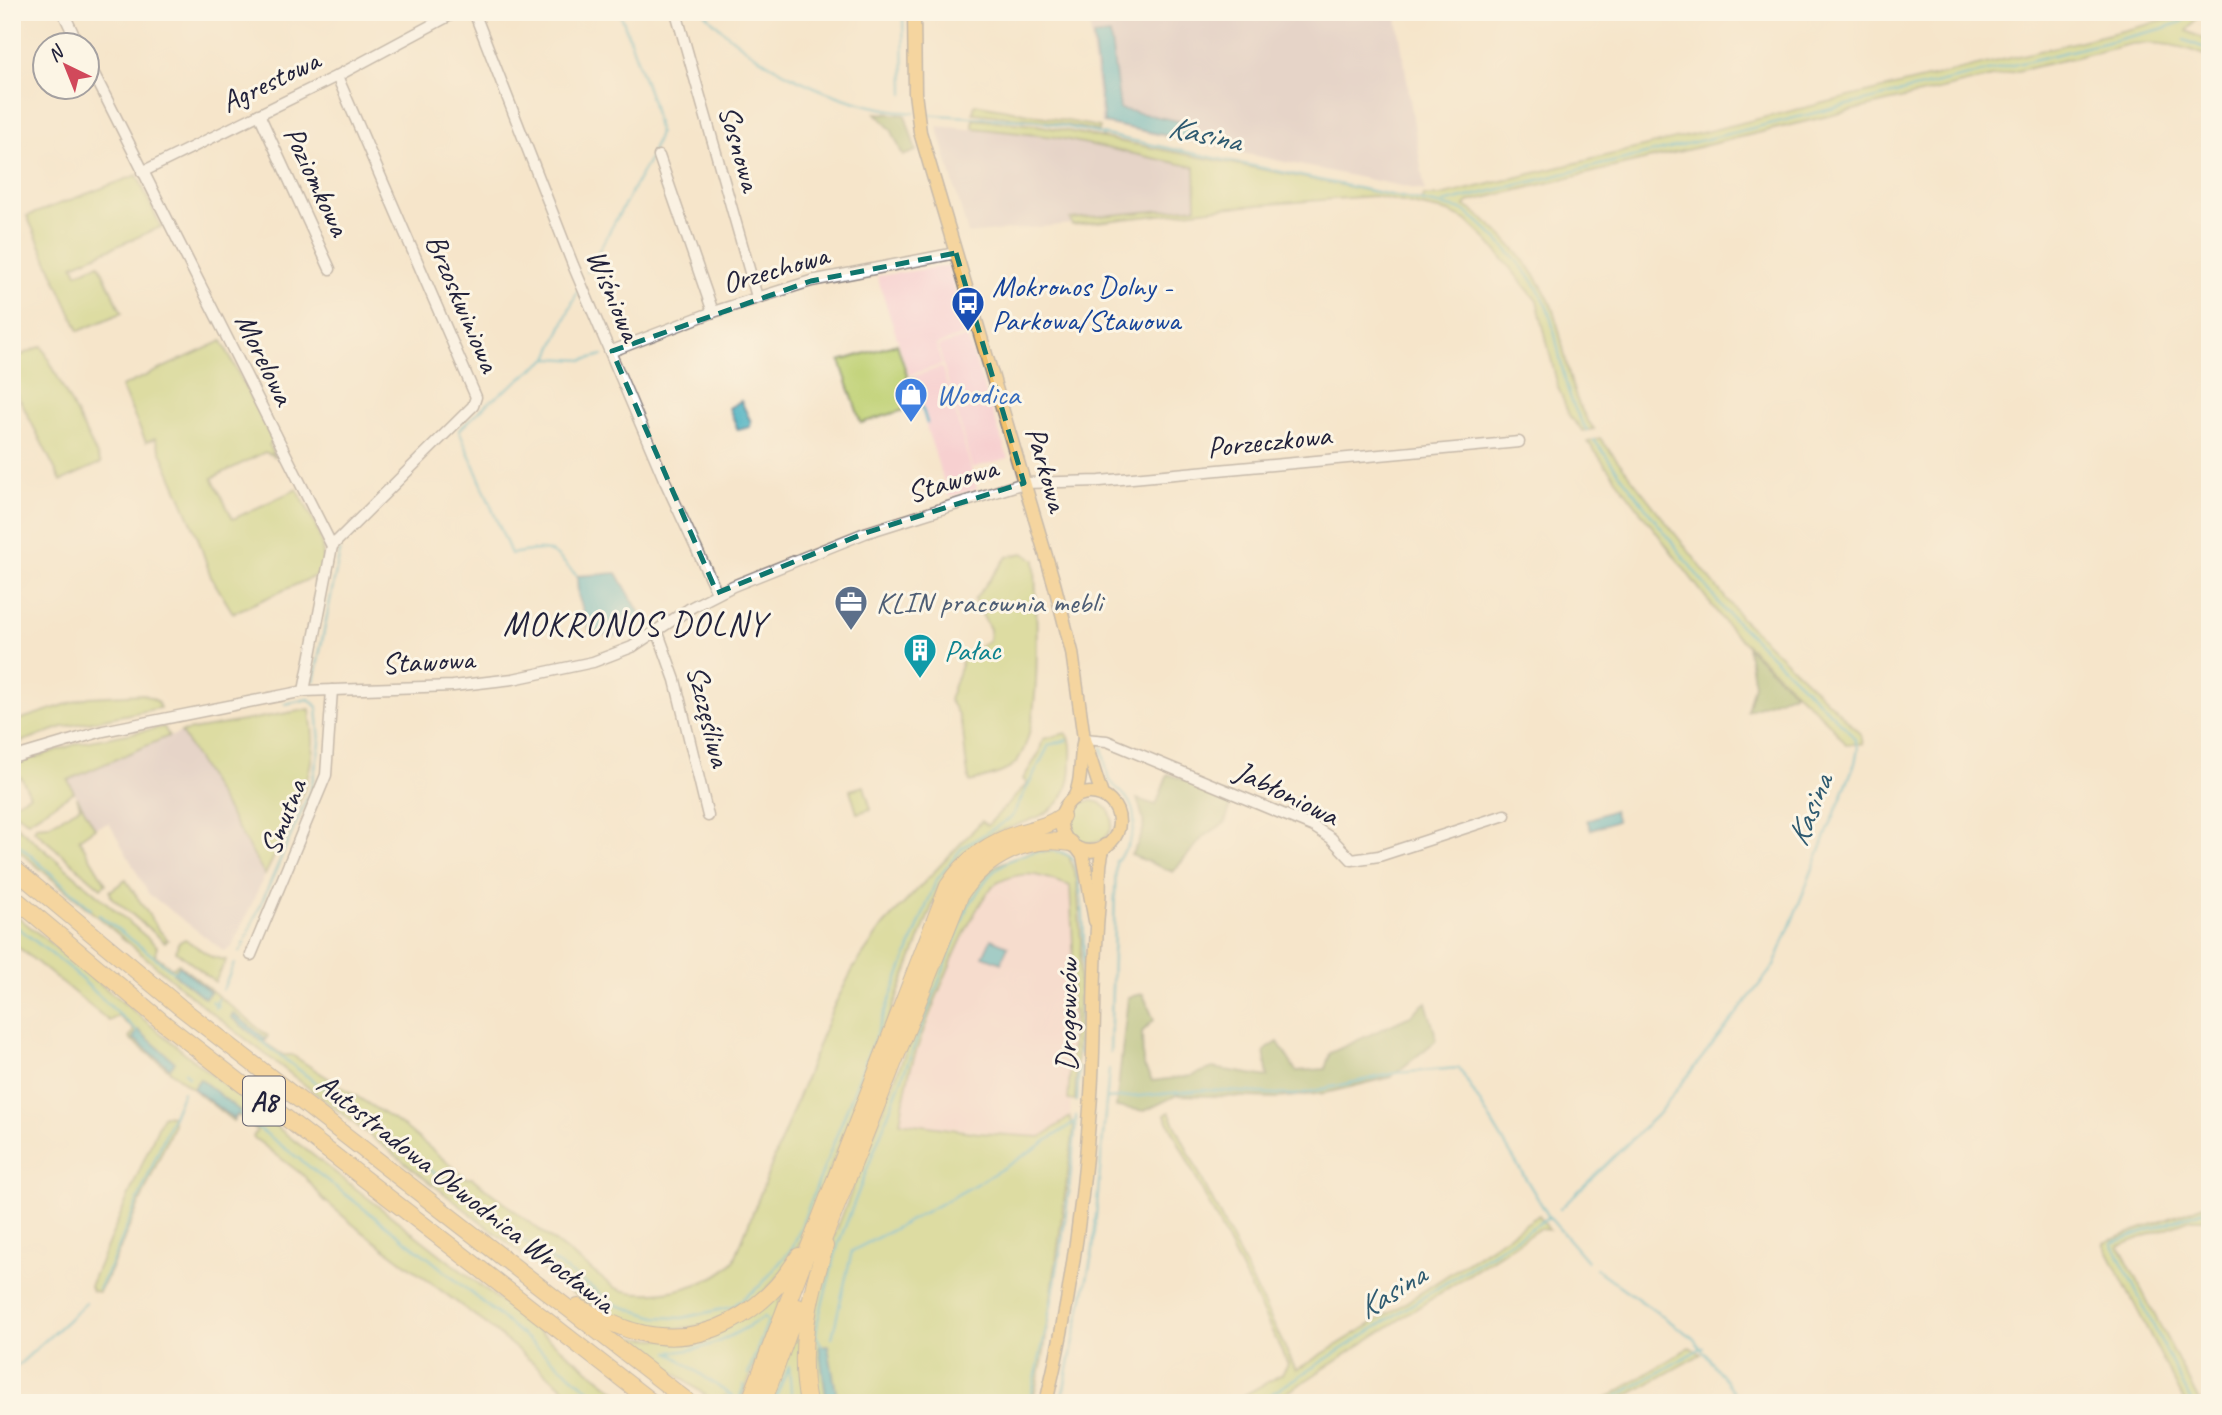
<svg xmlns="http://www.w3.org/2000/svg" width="2222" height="1415" viewBox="0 0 2222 1415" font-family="Caveat,sans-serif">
  <rect width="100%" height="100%" fill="#fcf5e5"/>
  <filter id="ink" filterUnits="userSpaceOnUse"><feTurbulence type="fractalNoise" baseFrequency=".0143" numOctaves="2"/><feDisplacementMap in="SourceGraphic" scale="14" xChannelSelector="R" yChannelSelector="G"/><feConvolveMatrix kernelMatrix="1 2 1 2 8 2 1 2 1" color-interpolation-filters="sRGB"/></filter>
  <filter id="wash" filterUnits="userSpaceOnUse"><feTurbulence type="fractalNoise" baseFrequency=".00686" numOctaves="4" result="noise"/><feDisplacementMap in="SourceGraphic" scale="28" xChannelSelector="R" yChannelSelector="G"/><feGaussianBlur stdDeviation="1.57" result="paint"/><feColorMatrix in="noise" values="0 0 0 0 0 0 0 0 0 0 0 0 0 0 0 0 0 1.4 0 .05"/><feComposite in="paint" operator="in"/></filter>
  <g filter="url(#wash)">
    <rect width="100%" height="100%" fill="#f6e5cb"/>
    <!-- built -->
    <g fill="#f7d0d0">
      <polygon points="948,266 967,334 936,345 942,365 909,375 877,276"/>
      <polygon points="967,337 1008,458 972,468 938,346"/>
      <polygon points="942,367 977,489 949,497 910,377"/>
      <polygon points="1032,872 1070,886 1073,945 1071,1008 1074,1012 1070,1117 1041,1137 900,1122 912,1065 951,965 981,902 998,882"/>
    </g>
    <!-- industrial -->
    <g fill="#d2bec5">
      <polygon points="1088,12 1396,12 1425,191 1101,124"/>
      <polygon points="937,126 1054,137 1195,167 1196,207 1071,219 1071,224 968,234"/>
      <polygon points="181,732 265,875 232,947 224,951 149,894 109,823 95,828 67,780"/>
    </g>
    <!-- green -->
    <g fill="#bed072" stroke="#707956" stroke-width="2">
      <path d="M2181,12H2201L2187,31L2210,42V57C2182,46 2161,41 2131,44L1468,202L1465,206C1498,226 1543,276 1554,313C1568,353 1566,395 1594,429L1583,431L1570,417L1558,387L1537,301L1489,242L1466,220L1448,212L1374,196L1220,208L1072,225L1070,219L1196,207L1195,167L1054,137L973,128V119L1037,125L1421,201L1423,196H1440L2171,19Z"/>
      <polygon points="975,104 1100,127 1099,131 1038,120 973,113"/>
      <polygon points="137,175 161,227 73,265 77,273 99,264 122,313 79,331 27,216"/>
      <path d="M222,341L273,442L269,445L274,456L265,452L212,478L233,519L297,489C311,516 328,541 322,573L233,613L211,577L197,535L155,438L146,442L121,387Z"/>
      <polygon points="897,344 917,406 861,423 840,361"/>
      <polygon points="42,346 101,463 61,481 12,384 12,359"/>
      <polygon points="1600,438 1742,619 1851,724 1861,735 1863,744 1846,744 1829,723 1729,628 1588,442"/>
      <path d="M1023,553L1035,560C1035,603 1047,741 1011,767C1002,775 982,778 970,782C961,752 970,727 949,700L963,659L989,640L990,629L974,600L1007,557Z"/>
      <polygon points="143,694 157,701 160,708 63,727 12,745 12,722 89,697"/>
      <path d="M310,709C311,720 313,731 313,742C312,787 284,836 265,875L181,732Z"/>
      <polygon points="164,727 169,736 68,780 74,792 28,821 12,811 12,804 30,795 21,777 12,782 12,765 79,743"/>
      <path d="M1066,733C1073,741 1071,752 1071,763C1071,827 1014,816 974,845C959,856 950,871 940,886L807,1229C761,1331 667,1357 575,1295L207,1009L12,845V822L157,946L155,955L172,968L178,963L181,966L268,1036L264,1042L283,1055H292L406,1128L466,1178H472L612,1286C642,1303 712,1288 734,1261L832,1010L853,969L883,926L982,821L987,826L1027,784L1023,779L1039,753L1043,739Z"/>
      <polygon points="864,786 871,809 857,813 850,790"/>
      <polygon points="77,797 95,828 79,839 106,884 101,888 34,830 36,826 48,825 80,807"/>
      <circle cx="1091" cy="822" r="21"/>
      <path d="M1040,848L1042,852L1058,851L1069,856L1077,881L1081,941L1075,1101L1068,1100L1074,1012L1071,1008L1073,945L1070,886C1042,876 1027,868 999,882C974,893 922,1033 912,1064C906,1082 904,1103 900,1122L979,1133L1041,1137L1070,1117L1074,1128L1043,1359L1032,1403H813L808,1357L820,1273L965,897L994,866Z"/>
      <polygon points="126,880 158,929 168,940 165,942 111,897 110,891"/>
      <polygon points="12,912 255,1110 631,1403 582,1403 486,1324 356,1227 324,1200 304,1176 253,1137 257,1130 238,1115 233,1121 129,1038 134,1030 118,1016 109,1021 12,942"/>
      <polygon points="185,939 212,957 226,960 215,982 176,951 178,943"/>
      <polygon points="1169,1112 1296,1370 1402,1305 1539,1215 1549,1230 1539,1229 1271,1403 1230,1403 1282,1374 1288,1364 1165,1115"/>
      <polygon points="163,1115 172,1116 174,1124 111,1269 99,1292 92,1291 90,1286"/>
      <polygon points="2210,1203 2210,1219 2191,1219 2119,1246 2200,1403 2185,1403 2103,1243"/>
      <polygon points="786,1286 740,1403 730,1403 725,1396 716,1403 625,1337 678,1340"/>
      <polygon points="800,1318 804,1403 769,1403"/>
      <polygon points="1690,1347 1701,1354 1614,1403 1599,1403"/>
    </g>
    <!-- forest -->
    <g fill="#96b264" stroke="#5c6a50" stroke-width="2">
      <polygon points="876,113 905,115 916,151 903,156 892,131"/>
      <polygon points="1747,647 1794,692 1792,694 1747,711 1754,684"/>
      <path d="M1168,774L1233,797L1225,823L1204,836L1173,872L1131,855C1146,831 1147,826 1137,799L1156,805Z"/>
      <polygon points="1143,994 1154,1020 1142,1032 1143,1064 1152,1081 1191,1076 1213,1068 1268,1077 1264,1051 1278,1042 1296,1071 1325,1069 1330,1053 1408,1017 1426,1002 1437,1040 1391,1077 1326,1093 1278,1098 1177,1095 1145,1111 1116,1107 1128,997"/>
    </g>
    <!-- water -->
    <g fill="#41adc0" stroke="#32687e" stroke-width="2">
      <polygon points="1110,34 1120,109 1193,124 1189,140 1104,123 1093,36"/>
      <polygon points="741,401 751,422 750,427 738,430 729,408"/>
      <polygon points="617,573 644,620 612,638 589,629 578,595 577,576"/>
      <polygon points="1613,810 1617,821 1591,830 1587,820"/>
      <polygon points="991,939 1008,946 1001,963 983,956"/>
      <polygon points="179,966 210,992 205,998 173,973"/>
      <polygon points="233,1013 266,1039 265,1040 261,1041 231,1017"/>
      <polygon points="138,1030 175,1062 170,1068 133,1038"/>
      <polygon points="200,1079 240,1111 234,1119 193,1088"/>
      <polygon points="828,1346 838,1403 827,1403 819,1347"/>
    </g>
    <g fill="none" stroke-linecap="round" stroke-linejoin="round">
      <!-- stream -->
      <g stroke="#41adc0" stroke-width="2.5">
        <path d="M704,12C755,67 839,106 914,113"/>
        <polyline points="903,12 904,94"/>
        <polyline points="2184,40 2210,50"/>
        <path d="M920,114L1039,121L1463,210C1484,223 1533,275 1543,298C1563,342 1558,390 1587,430"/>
        <polyline points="1443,203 2161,29 2181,22 2193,12"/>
        <polyline points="587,272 649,160 659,133 652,102 620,12"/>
        <polyline points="548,358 584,360 603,355"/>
        <polyline points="913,378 927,423"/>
        <path d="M577,576C548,546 552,547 511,554L459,430L488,403L548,358L578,290"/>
        <polyline points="314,681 340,551"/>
        <path d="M1102,747C1105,757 1105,770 1110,780C1113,786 1120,790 1125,796C1142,816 1133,844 1116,861L1110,1052"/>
        <polyline points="12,839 91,909"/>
        <polyline points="99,915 174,972"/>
        <polyline points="12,923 68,967 138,1032"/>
        <polyline points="240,952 311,789 320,743 317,707 309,699 285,704"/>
        <polyline points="223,989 234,964"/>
        <polyline points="212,1001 218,1006"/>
        <polyline points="215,1008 218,999"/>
        <polyline points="261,1041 528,1244 617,1305 656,1317 682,1318 732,1307 761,1285 793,1247 936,881 962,848 1011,818 1049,745 1067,740"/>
        <polyline points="185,1072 188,1077"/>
        <polyline points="1107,1099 1204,1090 1295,1095 1396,1073 1459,1068 1549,1217 1587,1261"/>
        <polyline points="1077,1101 1079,1067"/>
        <polyline points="239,1113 431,1260 605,1403"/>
        <polyline points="1560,1209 1657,1115 1774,966 1855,763 1858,749 1855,739 1846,728 1724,610 1594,440"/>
        <polyline points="1596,1269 1693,1338 1743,1403"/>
        <polyline points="98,1289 111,1265 183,1092"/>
        <path d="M832,1338L852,1251C928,1211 1005,1171 1076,1121V1116"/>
        <path d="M822,1347L816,1335L818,1320L838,1245L967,908C976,896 982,882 993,872C1012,855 1054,840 1074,860C1091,920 1081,992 1080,1054"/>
        <polyline points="12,1371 86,1303"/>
        <path d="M739,1401L669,1352C711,1351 730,1336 765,1317L768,1321L748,1374"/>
        <polyline points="738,1403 744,1385"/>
        <polyline points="773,1403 789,1367 792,1403"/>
        <path d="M1029,1403C1053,1310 1068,1216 1076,1121"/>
        <polyline points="1061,1403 1093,1250 1109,1069"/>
        <polyline points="1257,1403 1549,1217"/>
        <polyline points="1605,1403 1703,1347"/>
        <polyline points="2192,1403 2112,1243 2210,1208"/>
      </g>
    </g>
  </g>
  <g filter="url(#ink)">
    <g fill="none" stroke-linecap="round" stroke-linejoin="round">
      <defs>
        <g id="minor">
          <polyline points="63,12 79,46"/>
          <polyline points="474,12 573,265 664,479 717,593"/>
          <polyline points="676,12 757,297"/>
          <polyline points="88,62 332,546 304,691"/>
          <polyline points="259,114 330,269"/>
          <polyline points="659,156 713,312"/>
          <polyline points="142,172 337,76 456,12"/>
          <polyline points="612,351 713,312 811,281 956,253"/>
          <polyline points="332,546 473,406 476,397 337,76"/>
          <polyline points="657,630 675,680 708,816"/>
          <polyline points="1084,739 1107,741 1314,827 1331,838 1352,860 1379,856 1505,815"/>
          <polyline points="12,758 103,731 304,691 453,686 513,679 593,662 632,647 692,607 733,586 865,533 1024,483 1100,481 1519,442"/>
          <polyline points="251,955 326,775 332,690"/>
        </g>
        <g id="major">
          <polyline points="914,12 915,93 920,132 1054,583 1072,652 1084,739 1102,795"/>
          <circle cx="1090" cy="822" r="29"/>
          <path d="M1074,798C1083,780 1079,758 1084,739"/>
          <polyline points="1077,848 1083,856 1095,921"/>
          <path d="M1046,1403C1069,1307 1083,1207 1090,1109C1096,1040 1092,971 1099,903C1101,883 1097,863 1105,845"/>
        </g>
        <g id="highway">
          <polyline points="12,867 180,1007 690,1403"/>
          <polyline points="12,896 165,1024 653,1403"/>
          <path d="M818,1253L961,893C985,857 1028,835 1070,843"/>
          <path d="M578,1307C597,1316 616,1327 637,1332C704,1350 765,1312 799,1256"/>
          <path d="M749,1403L948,886C966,858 990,842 1022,832C1036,828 1050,825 1062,816"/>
          <polyline points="763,1403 798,1307"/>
          <path d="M808,1403C797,1347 809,1299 825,1246"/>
        </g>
      </defs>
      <!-- minor casing -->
      <use href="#minor" stroke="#8c8483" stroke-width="13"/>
      <!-- major casing -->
      <use href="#major" stroke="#8c8483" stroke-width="15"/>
      <!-- highway casing -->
      <use href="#highway" stroke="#8c8483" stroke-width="18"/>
      <!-- minor -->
      <use href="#minor" stroke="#fff" stroke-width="10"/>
      <!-- major -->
      <use href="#major" stroke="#f4c26a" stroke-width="12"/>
      <!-- highway -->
      <use href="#highway" stroke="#f4c26a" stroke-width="16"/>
    </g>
  </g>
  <!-- marked area -->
  <path d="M0 0H2222V1415H0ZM956,253L1024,483L865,533L717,593L612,351L811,281Z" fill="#f6e5cb" fill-opacity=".55" fill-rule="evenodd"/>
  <path fill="none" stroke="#0f766e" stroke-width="5" stroke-dasharray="14 9" stroke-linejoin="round" d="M956,253L1024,483L865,533L717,593L612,351L811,281Z"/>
  <!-- icons -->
  <defs>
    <symbol id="bus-pin" viewBox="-11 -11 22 30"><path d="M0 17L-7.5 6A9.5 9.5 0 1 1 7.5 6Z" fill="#1a4fb4" stroke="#fcf5e5"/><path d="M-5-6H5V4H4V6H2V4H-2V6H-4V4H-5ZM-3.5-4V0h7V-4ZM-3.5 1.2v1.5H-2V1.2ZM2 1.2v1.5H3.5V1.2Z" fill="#fff"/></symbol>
    <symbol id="shop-pin" viewBox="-11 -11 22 30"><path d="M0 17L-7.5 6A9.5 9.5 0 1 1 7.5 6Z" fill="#3f7fe0" stroke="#fcf5e5"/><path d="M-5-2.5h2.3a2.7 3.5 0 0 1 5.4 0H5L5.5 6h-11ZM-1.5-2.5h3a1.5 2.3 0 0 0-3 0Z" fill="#fff"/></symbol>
    <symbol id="office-pin" viewBox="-11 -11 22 30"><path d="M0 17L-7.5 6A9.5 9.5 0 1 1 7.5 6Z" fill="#5c6f8a" stroke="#fcf5e5"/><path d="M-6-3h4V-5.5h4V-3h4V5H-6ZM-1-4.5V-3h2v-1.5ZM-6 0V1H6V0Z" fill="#fff"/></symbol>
    <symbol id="building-pin" viewBox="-11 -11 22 30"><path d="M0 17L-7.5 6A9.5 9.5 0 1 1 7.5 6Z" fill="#0f9aa8" stroke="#fcf5e5"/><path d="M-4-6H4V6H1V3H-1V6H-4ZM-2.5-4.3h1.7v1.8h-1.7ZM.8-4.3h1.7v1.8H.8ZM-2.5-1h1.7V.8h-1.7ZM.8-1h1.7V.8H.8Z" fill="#fff"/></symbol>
  </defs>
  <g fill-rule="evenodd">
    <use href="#bus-pin" x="949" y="284" width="38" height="52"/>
    <use href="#shop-pin" x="892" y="375" width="38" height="52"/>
    <use href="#office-pin" x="832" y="583" width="38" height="52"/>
    <use href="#building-pin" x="901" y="631" width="38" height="52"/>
  </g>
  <g text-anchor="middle" stroke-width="6" stroke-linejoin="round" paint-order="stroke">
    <!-- shield labels -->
    <rect fill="#fcf5e5" stroke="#63616e" stroke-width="2" x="243" y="1076.5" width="42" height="49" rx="5"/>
    <g font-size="28" font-weight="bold" fill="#22223b">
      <text x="264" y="1111">A8</text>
    </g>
    <!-- street labels -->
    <g font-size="30" fill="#22223b" stroke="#fcf5e5">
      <text transform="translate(270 81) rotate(-26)" y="10">Agrestowa</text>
      <text transform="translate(740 148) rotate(74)" y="10">Sosnowa</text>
      <text transform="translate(317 181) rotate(65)" y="10">Poziomkowa</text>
      <text transform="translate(775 269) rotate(-16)" y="10">Orzechowa</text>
      <text transform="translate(614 295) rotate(67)" y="10">Wiśniowa</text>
      <text transform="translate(463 303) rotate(67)" y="10">Brzoskwiniowa</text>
      <text transform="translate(265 359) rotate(64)" y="10">Morelowa</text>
      <text transform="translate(1269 441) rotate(-6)" y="10">Porzeczkowa</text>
      <text transform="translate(1047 469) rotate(74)" y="10">Parkowa</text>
      <text transform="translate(952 480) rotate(-17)" y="10">Stawowa</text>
      <text transform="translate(428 661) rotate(-3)" y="10">Stawowa</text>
      <text transform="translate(709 716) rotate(76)" y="10">Szczęśliwa</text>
      <text transform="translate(1287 793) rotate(26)" y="10">Jabłoniowa</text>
      <text transform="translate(283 817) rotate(-68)" y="10">Smutna</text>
      <text transform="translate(1067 1015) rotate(-89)" y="10">Drogowców</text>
      <text transform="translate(466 1193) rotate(38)" y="10">Autostradowa Obwodnica Wrocławia</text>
    </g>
    <!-- transit labels -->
    <g font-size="30" fill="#164399" stroke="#fcf5e5" text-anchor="start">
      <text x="992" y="296">Mokronos Dolny -<tspan x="992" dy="34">Parkowa/Stawowa</tspan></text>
    </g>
    <!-- shop labels -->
    <g font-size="30" fill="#366cbe" stroke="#fcf5e5" text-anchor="start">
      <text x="936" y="404">Woodica</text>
    </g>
    <!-- service labels -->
    <g font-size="30" fill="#4e5e75" stroke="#fcf5e5" text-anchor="start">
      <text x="876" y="612">KLIN pracownia mebli</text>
    </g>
    <!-- culture labels -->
    <g font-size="30" fill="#0d838f" stroke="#fcf5e5" text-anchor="start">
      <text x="944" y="660">Pałac</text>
    </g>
    <!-- water labels -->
    <g font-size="32" font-style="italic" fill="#2e5a70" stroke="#fcf5e5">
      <text transform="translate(1205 133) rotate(12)" y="11">Kasina</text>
      <text transform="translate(1809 810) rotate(-68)" y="11">Kasina</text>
      <text transform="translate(1391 1291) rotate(-32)" y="11">Kasina</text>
    </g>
    <!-- quarter labels -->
    <g font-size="33" letter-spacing="2" fill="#22223b" stroke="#fcf5e5">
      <text x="635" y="635">MOKRONOS DOLNY</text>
    </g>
  </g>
  <!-- margin -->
  <rect width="2222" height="1415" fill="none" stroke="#fcf5e5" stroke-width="42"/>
  <!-- north arrow -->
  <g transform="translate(66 66) rotate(317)"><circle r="33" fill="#fcf5e5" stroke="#a5a1a1" stroke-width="2"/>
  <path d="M0-5L12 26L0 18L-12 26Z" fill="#d1495b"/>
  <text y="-10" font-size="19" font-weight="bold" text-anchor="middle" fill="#22223b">N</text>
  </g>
</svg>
